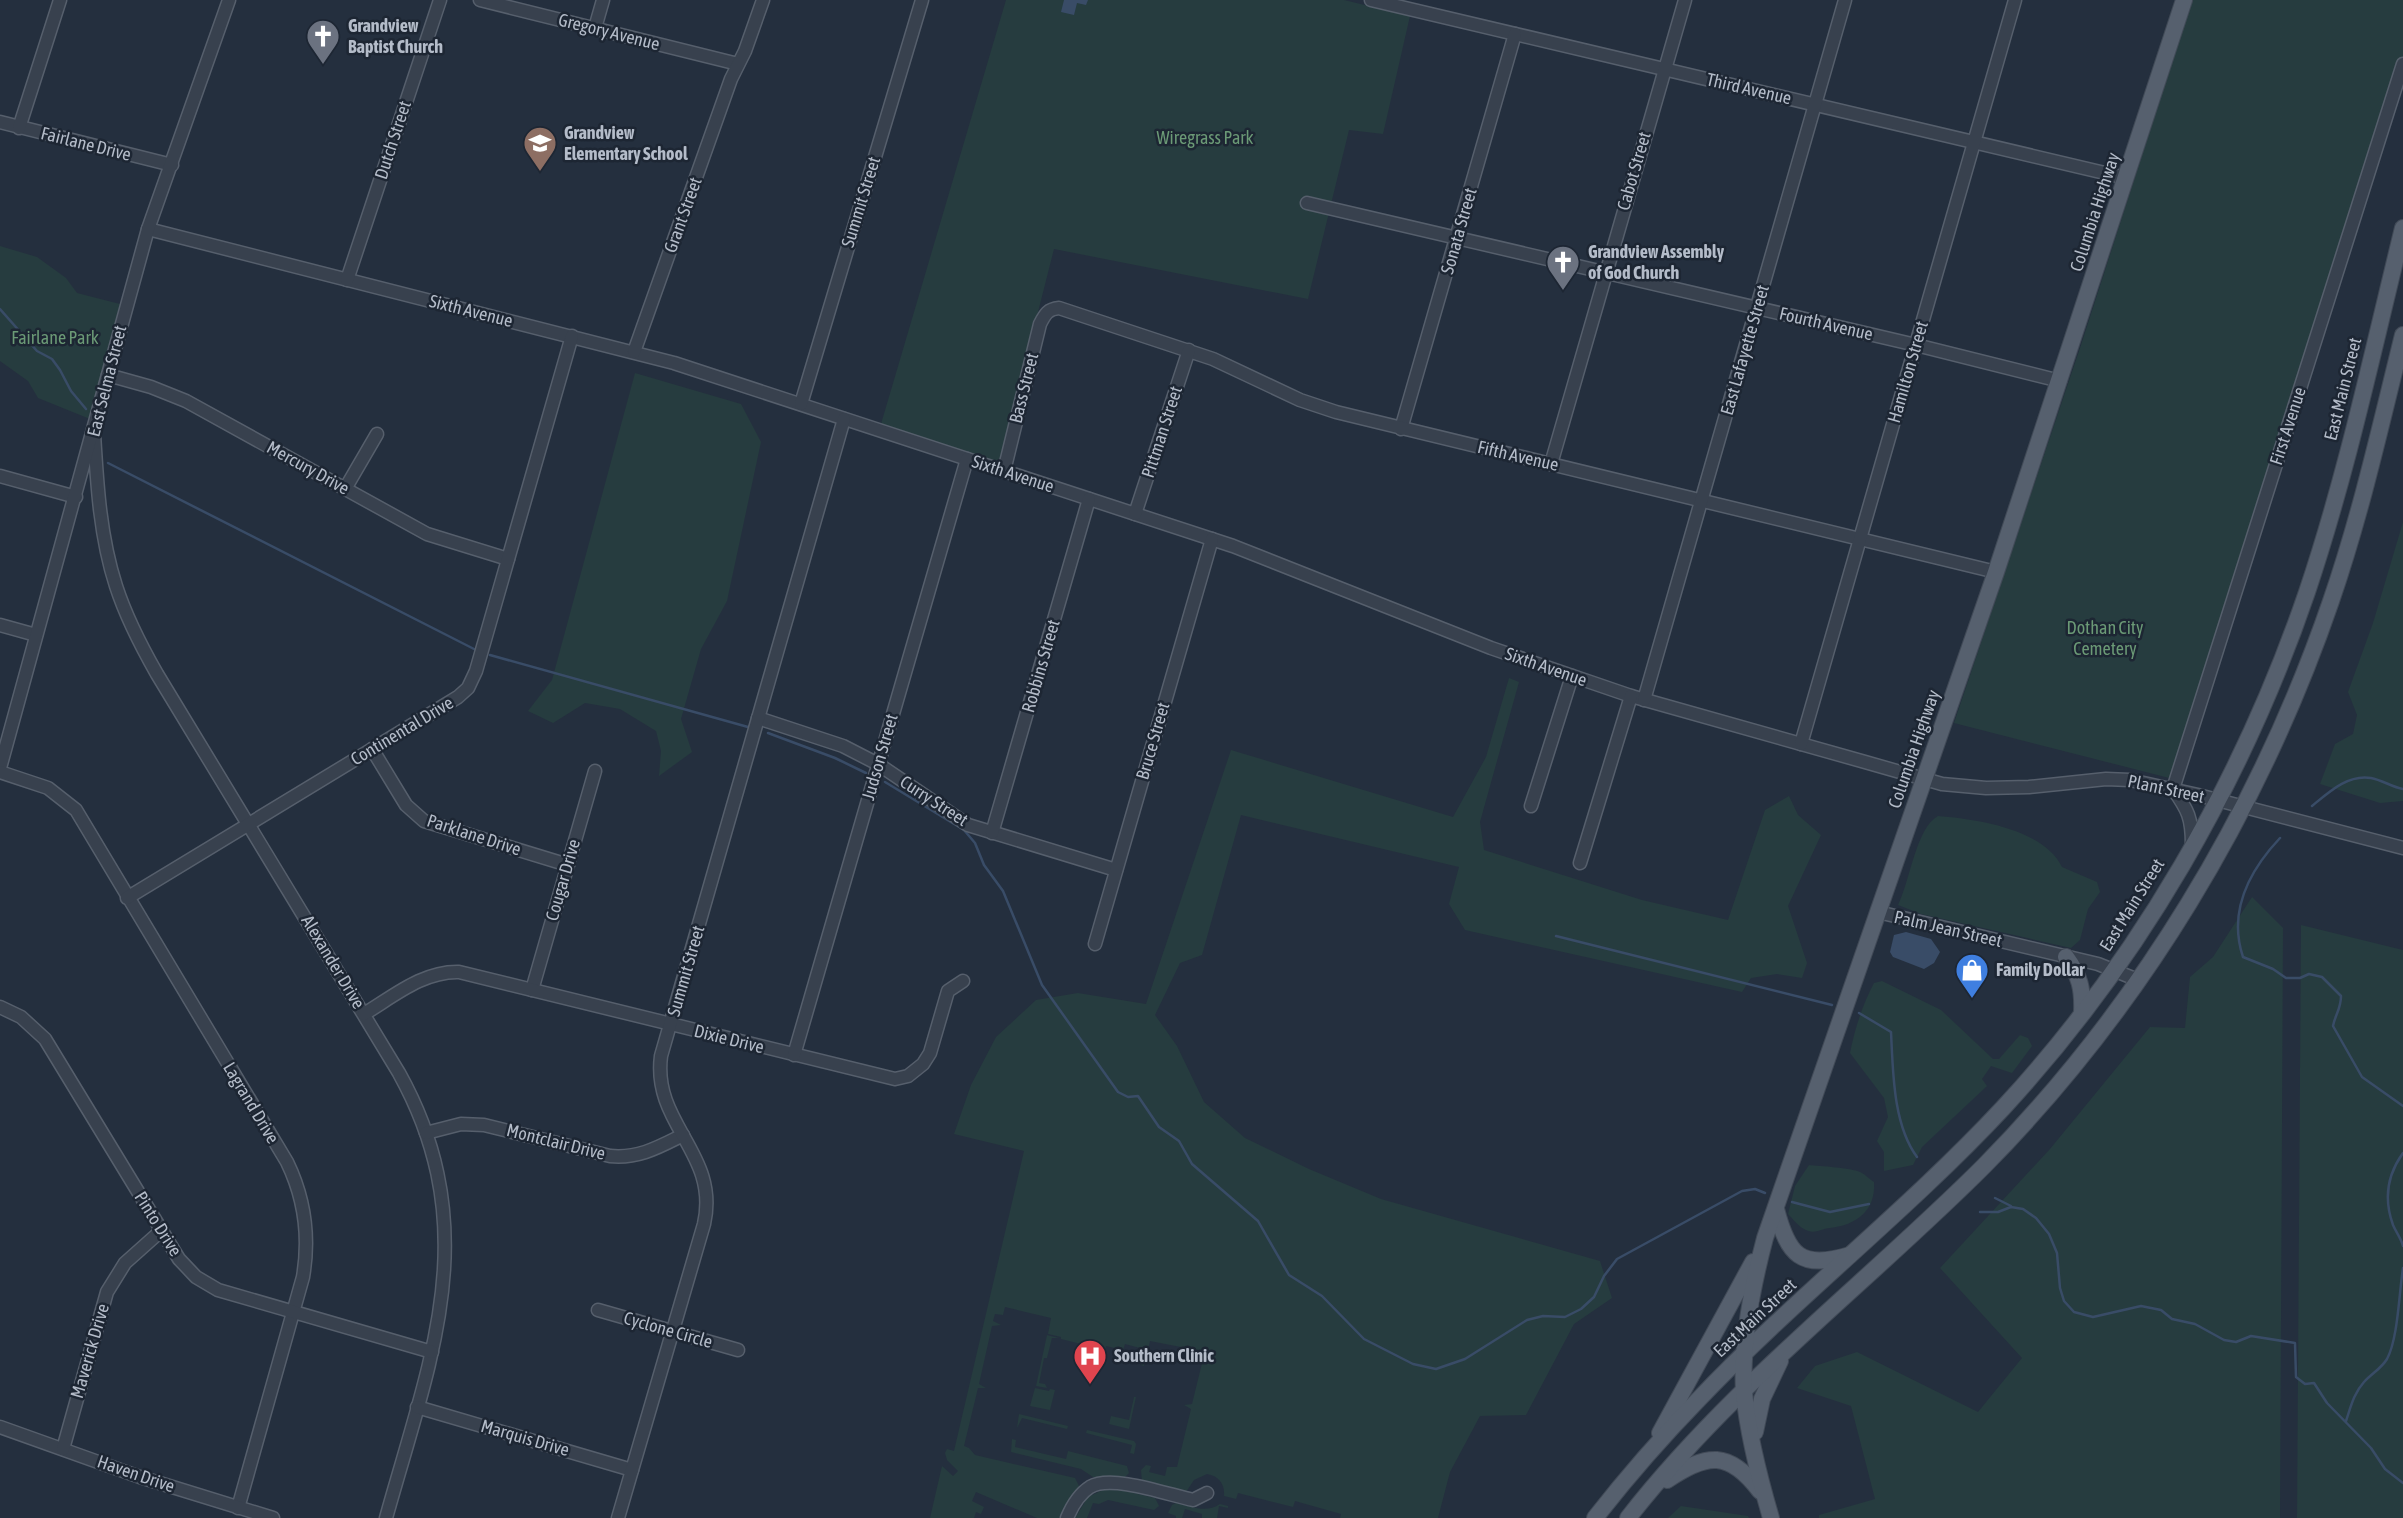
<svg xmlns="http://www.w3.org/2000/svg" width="2403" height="1518" viewBox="0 0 2403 1518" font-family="'Asap Condensed',sans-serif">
  <rect width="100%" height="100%" fill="#242f3e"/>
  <!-- green -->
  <g fill="#263c3f">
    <polygon points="1006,0 1344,0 1410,16 1383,134 1349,130 1308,299 1054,249 1001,458 995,461 881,424"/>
    <polygon points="2192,0 2403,0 2403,83 2181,781 1954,723 2080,348"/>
    <polygon points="0,246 37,257 66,278 77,293 120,304 90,419 38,398 28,381 0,361"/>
    <polygon points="635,373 741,404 761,442 727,601 701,649 681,719 692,752 659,776 661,751 656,731 620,709 585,703 553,723 528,711 552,680"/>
    <polygon points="2403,522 2403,801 2380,803 2320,784 2335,744 2353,734 2357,715 2348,692 2373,623"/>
    <path d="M1509,678L1519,682L1480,822L1484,850L1642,900L1728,920L1765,810L1789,796L1798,815L1821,835L1788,906L1807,963L1802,978L1777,974L1751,978L1742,992L1465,930L1449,904L1459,867L1241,815L1202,955L1180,963L1155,1015L1177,1046L1204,1102L1245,1138L1309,1169L1381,1199L1600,1261L1612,1298L1574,1324L1526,1415L1480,1416L1450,1472L1438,1518H1340L1341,1514L1295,1501L1293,1507L1238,1493L1236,1499L1224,1496C1225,1484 1219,1476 1207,1474L1194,1480L1186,1492L1142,1481L1141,1470L1146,1465L1151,1466L1149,1472L1165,1476L1167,1467H1177L1191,1409L1184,1405L1192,1404L1204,1355L1191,1349L1150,1341L1144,1366L1141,1365L1143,1355L1139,1354L1140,1348L1125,1344L1123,1350L1106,1346L1105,1350L1061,1339V1337L1048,1334L1051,1318L1005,1307L1003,1315L995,1314L993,1321L1001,1325L992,1326L979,1384L986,1388H978L964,1446L969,1448L975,1455L1075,1478L1079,1486L1061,1518H1037L976,1492L972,1501L984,1507L981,1514L976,1512L974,1518H930L942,1466L953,1476L958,1471L947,1460L945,1453L947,1449L954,1451L1024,1151L954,1134L971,1085L996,1037L1036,1000L1078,993L1146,1004L1231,750L1453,817L1486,757Z"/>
    <path d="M1938,816C1976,819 2044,829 2062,867L2097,882L2100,892L2088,909L2080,940L2071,948L1921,914L1898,905C1910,881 1916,828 1938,816Z"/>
    <polygon points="2252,897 2283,928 2280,1518 1819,1518 1819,1515 1875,1499 1851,1406 1797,1388 1815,1366 1857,1352 1978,1412 2022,1358 1940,1268 2050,1149 2150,1027 2185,1028 2190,977 2213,957"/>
    <polygon points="2301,925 2403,950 2403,1518 2297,1518"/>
    <path d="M1882,981L1941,1010L1993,1059H1999L2020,1035L2028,1038L2032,1046L2012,1073L1991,1066L1982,1079L1987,1086L1922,1147L1913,1165L1884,1171V1152L1877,1141L1888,1117L1884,1098L1850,1053C1855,1028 1862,1006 1874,983Z"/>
    <path d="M1809,1165C1820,1166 1851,1168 1860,1172C1865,1174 1869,1179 1874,1182C1876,1211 1856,1225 1830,1228C1820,1229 1814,1235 1804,1229C1798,1226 1793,1219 1788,1214L1795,1186Z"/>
    <polygon points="1047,1335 1059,1338 1052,1338 1047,1358 1044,1358 1039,1383 1045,1384 1047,1388 1036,1386"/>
    <polygon points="1035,1388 1049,1391 1050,1389 1055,1390 1050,1410 1030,1406"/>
    <polygon points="1134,1397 1136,1397 1129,1429 1109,1424 1111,1416 1129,1420"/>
    <polygon points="1019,1414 1068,1426 1067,1429 1022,1418 1017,1428"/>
    <polygon points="1087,1430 1134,1441 1136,1444 1134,1454 1130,1453 1132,1445 1086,1433"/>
    <polygon points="1012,1439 1016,1440 1015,1447 1066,1459 1068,1451 1127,1466 1129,1473 1124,1478 1093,1477 1081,1469 1011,1452"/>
    <polygon points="1105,1489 1121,1490 1155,1498 1159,1506 1154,1510 1108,1500 1099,1504 1093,1503 1087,1518 1075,1518 1088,1497"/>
    <path d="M1176,1503C1191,1506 1206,1514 1220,1504L1228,1506V1508L1219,1506L1217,1518H1202V1514L1185,1509L1182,1518H1176V1516L1168,1513L1172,1505Z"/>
    <polygon points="1681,1506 1748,1516 1749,1518 1668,1518"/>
  </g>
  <!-- water -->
  <g fill="#394c67">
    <polygon points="1064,0 1088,0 1086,5 1077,3 1074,15 1061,12"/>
    <polygon points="1906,932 1931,939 1940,952 1934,963 1924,969 1893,957 1890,952 1894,935"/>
  </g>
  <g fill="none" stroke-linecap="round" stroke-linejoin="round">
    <!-- stream -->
    <g stroke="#394c67" stroke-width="2.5">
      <polyline points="0,309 37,351 52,359 60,370 71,391 86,409"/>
      <polyline points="108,463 476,650"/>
      <polyline points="490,655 748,727"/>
      <polyline points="768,733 835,758 866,773"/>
      <polyline points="885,782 964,830 975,843 984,865 1003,891 1042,985 1118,1092 1128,1097 1138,1096 1159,1127 1179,1141 1192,1164 1258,1221 1289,1275 1322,1296 1364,1339 1413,1364 1436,1369 1465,1359 1527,1320 1543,1316 1565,1317 1581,1309 1594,1297 1604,1276 1617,1259 1742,1191 1755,1189 1765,1193"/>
      <path d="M2312,806C2329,792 2348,774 2371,778C2382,780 2392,787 2403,789"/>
      <path d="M2280,838C2249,871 2228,912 2243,957L2273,969L2286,978H2300L2309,974L2322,977L2341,996C2341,1009 2335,1015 2333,1026L2362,1077L2403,1106"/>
      <polyline points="1556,936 1832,1005"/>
      <path d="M1859,1013L1891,1032C1893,1071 1893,1125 1917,1157"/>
      <path d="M2403,1153C2387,1175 2384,1200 2393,1225C2396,1232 2401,1238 2403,1246"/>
      <polyline points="1995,1198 2011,1206"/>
      <polyline points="1792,1202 1830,1212 1869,1204"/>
      <polyline points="1980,1212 1998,1212 2011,1207 2023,1209 2036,1218 2049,1234 2057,1253 2060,1288 2064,1301 2074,1312 2093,1317 2141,1306 2161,1310 2172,1319 2195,1324 2224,1340 2236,1342 2251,1336 2295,1343 2296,1377 2305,1384 2314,1383 2327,1403 2371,1448 2385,1469 2403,1483"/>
      <path d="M2346,1421C2351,1406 2354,1393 2364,1382C2372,1373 2381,1369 2387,1359C2398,1339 2399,1293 2403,1268"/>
    </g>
    <defs>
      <g id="minor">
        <polyline points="480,0 738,64"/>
        <polyline points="1371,0 2126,178"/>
        <polyline points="595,28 603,0"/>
        <polyline points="0,122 172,165"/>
        <polyline points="19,128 60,0"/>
        <polyline points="1307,203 1916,345 2060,381"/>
        <polyline points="148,229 674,363 1233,546 1491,648 1631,696 1865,762 1942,784 1986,788 2029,787 2106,779 2130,780 2198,795 2403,848"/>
        <polyline points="347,280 440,0"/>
        <polyline points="634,352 731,79 745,51 763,0"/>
        <polyline points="108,375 151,387 186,401 427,534 508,559"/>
        <polyline points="801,404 922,0"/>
        <polyline points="1401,429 1515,34"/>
        <path d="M94,433C97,484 100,537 116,586C126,617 141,646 157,674L399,1073C486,1230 430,1360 386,1518"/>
        <polyline points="1551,464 1685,0"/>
        <path d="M1004,471L1040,324C1045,314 1048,309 1059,308L1213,359L1300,400L1336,412L1996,572"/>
        <polyline points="0,476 76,497"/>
        <polyline points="345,489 377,434"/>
        <polyline points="1135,514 1189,350"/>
        <polyline points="0,625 36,635"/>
        <polyline points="1644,700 1845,0"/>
        <polyline points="758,718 843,746 878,764 968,825 1116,870"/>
        <polyline points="1801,744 2015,0"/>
        <polyline points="372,749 406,805 424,821 568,865"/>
        <polyline points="0,768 148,229 229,0"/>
        <path d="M0,772L48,788L76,810L287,1162C305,1199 310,1236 303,1277L238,1508"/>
        <polyline points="1531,806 1572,676"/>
        <polyline points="992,833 1089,499"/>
        <path d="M2192,845C2192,818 2188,810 2173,789L2403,64"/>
        <polyline points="1580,863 1631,696"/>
        <polyline points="127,898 458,697 468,688 476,671 572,336"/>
        <polyline points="1878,912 2098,964 2138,980"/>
        <polyline points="1095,944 1212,539"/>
        <polyline points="532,990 595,771"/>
        <polyline points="0,1007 21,1017 45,1039 179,1259 196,1277 218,1290 432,1352"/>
        <path d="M364,1014C394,996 423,971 459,972L895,1079L908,1076L923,1064L930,1053L948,991L963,981"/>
        <polyline points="794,1055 967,459"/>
        <path d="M426,1133L461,1124L484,1125L610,1156C638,1159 659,1147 683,1135"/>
        <polyline points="598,1310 738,1350"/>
        <polyline points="417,1407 632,1470"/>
        <polyline points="0,1427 140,1477 273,1518"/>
        <polyline points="63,1449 107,1292 125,1263 162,1230"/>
        <path d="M618,1518L704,1224C720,1153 652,1125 661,1056L844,419"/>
        <path d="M1067,1518C1072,1506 1079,1494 1090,1487C1112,1474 1169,1495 1193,1500L1207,1493"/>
      </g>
      <g id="major">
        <path d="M2066,957C2080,976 2083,989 2082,1013"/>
        <path d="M1776,1209C1788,1255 1800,1270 1850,1255"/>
        <polyline points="1755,1432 1762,1399 1780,1361"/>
        <polyline points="1660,1433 1753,1262"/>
        <path d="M1667,1480C1707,1453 1729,1450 1760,1491"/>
        <path d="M1595,1518C1627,1477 1662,1437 1698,1400C1795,1298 1907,1211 2003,1108C2139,961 2243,780 2307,592C2347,473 2373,350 2403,228"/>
        <path d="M1628,1518C1731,1386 1866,1284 1984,1166C2140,1008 2259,811 2331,601C2361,514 2381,424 2403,335"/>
        <path d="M1771,1518C1759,1477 1748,1435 1744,1392C1741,1341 1752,1287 1765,1238L1996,572L2184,0"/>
      </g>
    </defs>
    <!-- minor casing -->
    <use href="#minor" stroke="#565f6c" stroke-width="15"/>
    <!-- major casing -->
    <use href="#major" stroke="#414a57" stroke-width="18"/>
    <!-- minor -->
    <use href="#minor" stroke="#38414e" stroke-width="12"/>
    <!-- major -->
    <use href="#major" stroke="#56606e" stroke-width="16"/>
  </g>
  <!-- icons -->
  <defs>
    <symbol id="church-pin" viewBox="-11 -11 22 30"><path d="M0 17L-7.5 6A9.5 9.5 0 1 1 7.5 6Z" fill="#6b7280" stroke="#1d2633"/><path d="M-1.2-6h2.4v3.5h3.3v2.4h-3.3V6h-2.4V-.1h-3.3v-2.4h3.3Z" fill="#fff"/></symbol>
    <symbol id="school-pin" viewBox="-11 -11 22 30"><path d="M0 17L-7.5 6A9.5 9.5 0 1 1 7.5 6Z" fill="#8d6e63" stroke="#1d2633"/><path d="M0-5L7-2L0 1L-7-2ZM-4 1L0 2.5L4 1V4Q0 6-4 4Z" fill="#fff"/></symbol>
    <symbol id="shop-pin" viewBox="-11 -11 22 30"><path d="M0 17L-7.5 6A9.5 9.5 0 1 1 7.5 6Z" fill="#3f7fe0" stroke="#1d2633"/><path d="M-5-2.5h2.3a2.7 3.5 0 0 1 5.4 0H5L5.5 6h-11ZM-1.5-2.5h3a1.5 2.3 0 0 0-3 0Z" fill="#fff"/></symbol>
    <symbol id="hospital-pin" viewBox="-11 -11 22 30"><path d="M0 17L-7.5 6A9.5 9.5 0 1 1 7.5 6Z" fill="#e0444e" stroke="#1d2633"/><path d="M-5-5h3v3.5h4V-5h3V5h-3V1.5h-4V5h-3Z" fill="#fff"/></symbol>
  </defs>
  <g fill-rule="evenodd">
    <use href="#church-pin" x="304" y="17" width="38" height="52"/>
    <use href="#school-pin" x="521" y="124" width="38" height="52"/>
    <use href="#church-pin" x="1544" y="243" width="38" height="52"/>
    <use href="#shop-pin" x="1953" y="951" width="38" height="52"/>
    <use href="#hospital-pin" x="1071" y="1337" width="38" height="52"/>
  </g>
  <g text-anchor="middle" stroke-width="5" stroke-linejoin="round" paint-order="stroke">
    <!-- poi labels -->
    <g font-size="18" font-weight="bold" fill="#b4bcc9" stroke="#1d2633" text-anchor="start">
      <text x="348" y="32">Grandview<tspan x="348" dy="21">Baptist Church</tspan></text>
      <text x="564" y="139">Grandview<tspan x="564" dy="21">Elementary School</tspan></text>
      <text x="1588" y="258">Grandview Assembly<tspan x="1588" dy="21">of God Church</tspan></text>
      <text x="1996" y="976">Family Dollar</text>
      <text x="1114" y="1362">Southern Clinic</text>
    </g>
    <!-- street labels -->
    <g font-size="18" fill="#b4bcc9" stroke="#1d2633">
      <text transform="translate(609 32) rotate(14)" y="6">Gregory Avenue</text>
      <text transform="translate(1749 89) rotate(13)" y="6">Third Avenue</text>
      <text transform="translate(393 140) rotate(-72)" y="6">Dutch Street</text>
      <text transform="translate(86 144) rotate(14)" y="6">Fairlane Drive</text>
      <text transform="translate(1634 171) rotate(-74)" y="6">Cabot Street</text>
      <text transform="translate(861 202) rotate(-73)" y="6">Summit Street</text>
      <text transform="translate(2095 212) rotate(-72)" y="6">Columbia Highway</text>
      <text transform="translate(683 215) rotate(-70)" y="6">Grant Street</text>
      <text transform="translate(1459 231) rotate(-74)" y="6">Sonata Street</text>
      <text transform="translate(471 311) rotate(14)" y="6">Sixth Avenue</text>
      <text transform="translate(1826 324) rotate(13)" y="6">Fourth Avenue</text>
      <text transform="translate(1745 350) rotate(-74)" y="6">East Lafayette Street</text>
      <text transform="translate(1908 372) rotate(-74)" y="6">Hamilton Street</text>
      <text transform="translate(107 381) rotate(-76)" y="6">East Selma Street</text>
      <text transform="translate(1024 388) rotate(-76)" y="6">Bass Street</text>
      <text transform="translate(2343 389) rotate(-76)" y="6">East Main Street</text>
      <text transform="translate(2288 426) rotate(-72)" y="6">First Avenue</text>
      <text transform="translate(1162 432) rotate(-72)" y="6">Pittman Street</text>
      <text transform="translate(1518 456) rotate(13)" y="6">Fifth Avenue</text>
      <text transform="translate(308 468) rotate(29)" y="6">Mercury Drive</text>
      <text transform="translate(1013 474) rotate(18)" y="6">Sixth Avenue</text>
      <text transform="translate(1041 666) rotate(-74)" y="6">Robbins Street</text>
      <text transform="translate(1546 667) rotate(19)" y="6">Sixth Avenue</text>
      <text transform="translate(402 731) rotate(-31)" y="6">Continental Drive</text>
      <text transform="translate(1153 741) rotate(-74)" y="6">Bruce Street</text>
      <text transform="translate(1914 749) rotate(-71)" y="6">Columbia Highway</text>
      <text transform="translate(880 757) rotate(-74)" y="6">Judson Street</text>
      <text transform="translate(2166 789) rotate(12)" y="6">Plant Street</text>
      <text transform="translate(934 801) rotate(33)" y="6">Curry Street</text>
      <text transform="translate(474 835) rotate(18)" y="6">Parklane Drive</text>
      <text transform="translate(563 880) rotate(-74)" y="6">Cougar Drive</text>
      <text transform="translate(2132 905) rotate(-58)" y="6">East Main Street</text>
      <text transform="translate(1948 929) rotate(13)" y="6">Palm Jean Street</text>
      <text transform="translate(333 962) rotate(59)" y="6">Alexander Drive</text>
      <text transform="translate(686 971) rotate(-74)" y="6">Summit Street</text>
      <text transform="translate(729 1039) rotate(14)" y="6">Dixie Drive</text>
      <text transform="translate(251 1103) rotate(59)" y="6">Lagrand Drive</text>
      <text transform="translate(556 1142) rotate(14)" y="6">Montclair Drive</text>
      <text transform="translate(158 1224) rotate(58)" y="6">Pinto Drive</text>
      <text transform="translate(1755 1318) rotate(-43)" y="6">East Main Street</text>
      <text transform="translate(668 1330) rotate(16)" y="6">Cyclone Circle</text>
      <text transform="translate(90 1351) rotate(-74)" y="6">Maverick Drive</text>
      <text transform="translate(525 1438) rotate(16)" y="6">Marquis Drive</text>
      <text transform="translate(136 1474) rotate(19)" y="6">Haven Drive</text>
    </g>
    <!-- park labels -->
    <g font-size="18" fill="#6b9a76" stroke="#1d2633">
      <text x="1205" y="144">Wiregrass Park</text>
      <text x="55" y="344">Fairlane Park</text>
      <text x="2105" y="634">Dothan City<tspan x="2105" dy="21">Cemetery</tspan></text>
    </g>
  </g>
</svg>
